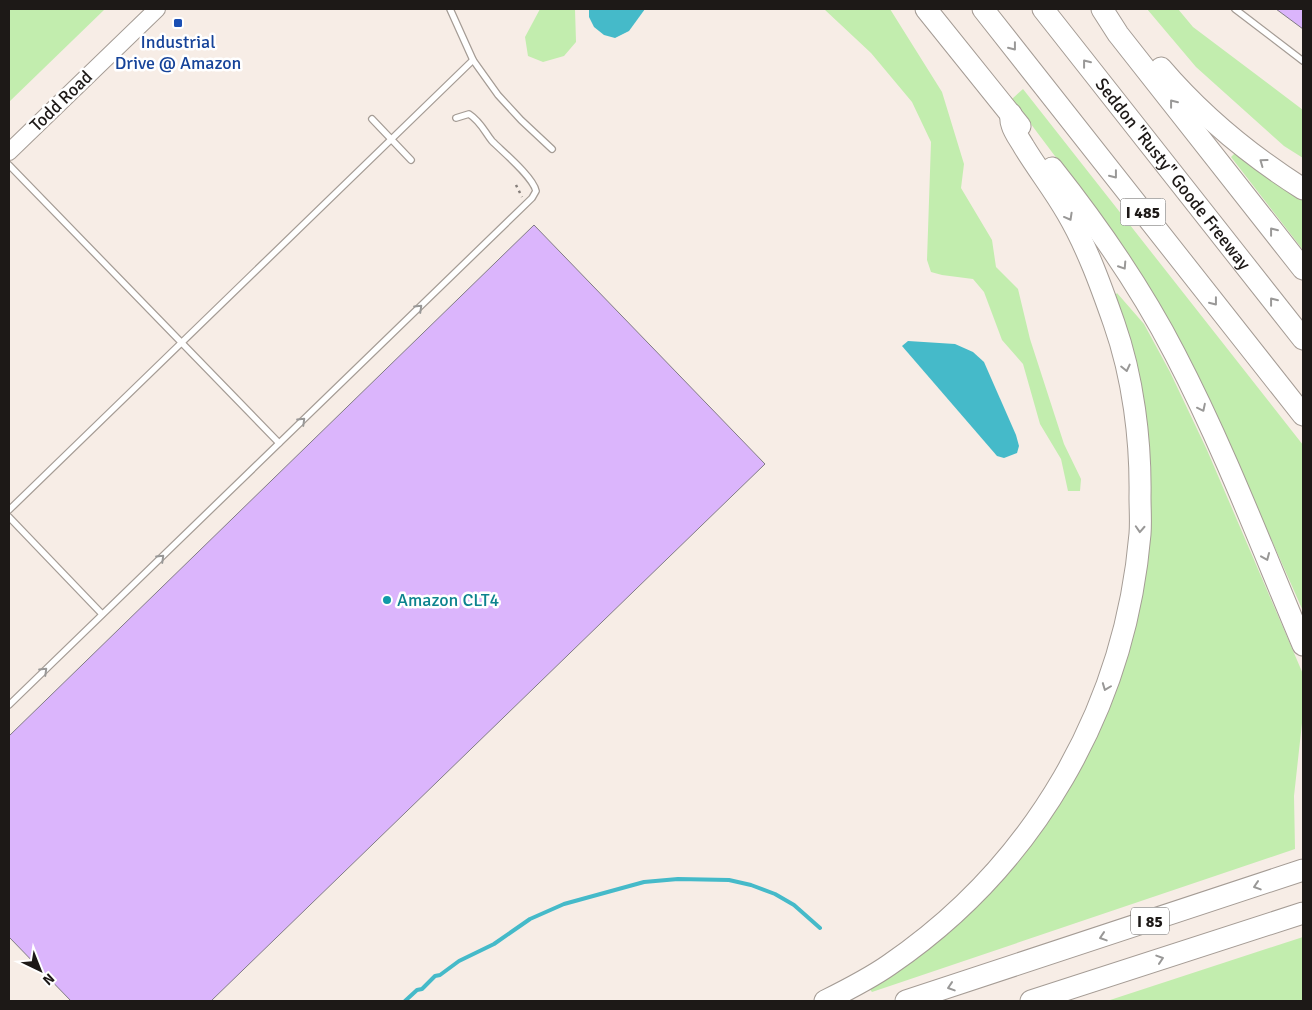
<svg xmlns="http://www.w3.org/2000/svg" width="1312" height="1010" viewBox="0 0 1312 1010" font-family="Signika,sans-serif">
  <rect width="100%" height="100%" fill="#f7ede6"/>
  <!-- green -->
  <g fill="#c2edae">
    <polygon points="9,9 105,9 9,102"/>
    <polygon points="540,9 575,9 576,42 564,56 543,62 528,56 525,37"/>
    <polygon points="824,9 890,9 942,92 964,164 961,188 992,240 996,267 1018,289 1030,339 1064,444 1081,479 1080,491 1068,491 1061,459 1040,424 1023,364 1002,340 984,292 973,279 942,275 931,272 927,260 931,142 912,102 871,53"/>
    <polygon points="1147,9 1178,9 1193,27 1303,110 1303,158 1284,146 1196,67"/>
    <polygon points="1023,89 1303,445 1303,611 1213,408 1091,204 1012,99"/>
    <polygon points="1237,151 1287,191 1303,200 1303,250 1231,157"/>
    <polygon points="1117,293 1144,324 1170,372 1207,450 1303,674 1303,714 1294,796 1295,849 872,992 867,986 919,955 977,905 1024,855 1058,806 1092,742 1144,572 1112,299"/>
    <polygon points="1303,937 1303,1001 1107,1001"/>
  </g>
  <!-- water -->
  <g fill="#45bac9">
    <polygon points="589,9 645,9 629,31 615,38 604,35 594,27 589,17"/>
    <polygon points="908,341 955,344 973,352 984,362 1016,435 1019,446 1017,453 1004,458 997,456 902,346"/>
  </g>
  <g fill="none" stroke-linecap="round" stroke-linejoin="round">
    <!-- stream -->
    <polyline stroke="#45bac9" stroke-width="4" points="405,1001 417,990 422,989 435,976 440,975 459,961 494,944 530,919 564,904 644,882 678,879 729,880 751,885 775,894 794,905 820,928"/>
  </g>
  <!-- building -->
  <g fill="#dbb5fc" stroke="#807b84">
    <polygon points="1276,9 1303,9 1303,29"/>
    <polygon points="534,225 765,464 211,1001 71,1001 9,937 9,736"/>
  </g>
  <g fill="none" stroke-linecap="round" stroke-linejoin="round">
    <defs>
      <g id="lane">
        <polyline points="450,9 473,60 498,95 521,120 552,149"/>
        <polyline points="1235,9 1303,61"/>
        <polyline points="372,119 411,160"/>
        <polyline points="9,165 279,443"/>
        <polyline points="9,510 473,60"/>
        <polyline points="9,517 102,614"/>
        <path d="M9,705L532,198L536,191C533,177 503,152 492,141C484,131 481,122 469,114L456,118"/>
      </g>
      <polyline id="secondary" points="9,152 157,9"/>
      <g id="highway">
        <polyline points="926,9 1020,126"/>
        <polyline points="983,9 1303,415"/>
        <path id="s1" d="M1043,9L1303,339"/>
        <polyline points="1102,9 1118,34 1303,269"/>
        <path d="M1161,68C1202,116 1251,156 1303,189"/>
        <path d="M1052,168C1098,226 1141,288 1175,354C1224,448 1262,548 1303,645"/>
        <path d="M825,1001C847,990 869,979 889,965C1034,866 1125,709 1140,534C1141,522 1140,509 1140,497C1141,440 1133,377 1114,323C1101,286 1087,247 1067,213C1054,190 1038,170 1024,147C1020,140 1014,132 1012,125C1010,120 1011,119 1011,114"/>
        <polyline points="906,1001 1303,870"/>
        <polyline points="1031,1001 1303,913"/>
      </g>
    </defs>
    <!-- lane casing -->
    <use href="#lane" stroke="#a59c95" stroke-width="8"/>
    <!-- secondary casing -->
    <use href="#secondary" stroke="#a59c95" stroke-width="18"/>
    <!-- highway casing -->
    <use href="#highway" stroke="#a59c95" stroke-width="23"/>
    <!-- path -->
    <polyline stroke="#857e7a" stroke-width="2.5" stroke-dasharray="2.5 4" stroke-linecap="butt" points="516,185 522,197"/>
    <!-- lane -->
    <use href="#lane" stroke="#fff" stroke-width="5.5"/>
    <!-- secondary -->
    <use href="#secondary" stroke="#fff" stroke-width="16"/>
    <!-- highway -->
    <use href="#highway" stroke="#fff" stroke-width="21"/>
  </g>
  <!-- one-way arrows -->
  <defs><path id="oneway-chevron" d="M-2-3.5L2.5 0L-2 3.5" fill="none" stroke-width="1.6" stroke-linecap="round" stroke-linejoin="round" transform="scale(1.25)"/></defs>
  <g stroke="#999897">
    <use href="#oneway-chevron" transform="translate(1013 47) rotate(52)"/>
    <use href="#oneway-chevron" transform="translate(1086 63) rotate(-128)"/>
    <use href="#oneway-chevron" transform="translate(1173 103) rotate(-128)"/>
    <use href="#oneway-chevron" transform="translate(1263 162) rotate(-144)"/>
    <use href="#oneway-chevron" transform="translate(1114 175) rotate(52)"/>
    <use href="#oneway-chevron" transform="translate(1069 217) rotate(61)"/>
    <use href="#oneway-chevron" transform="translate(1273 231) rotate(-128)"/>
    <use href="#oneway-chevron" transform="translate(1123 266) rotate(57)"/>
    <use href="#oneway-chevron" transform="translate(1273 301) rotate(-128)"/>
    <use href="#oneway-chevron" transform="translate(1214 302) rotate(52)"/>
    <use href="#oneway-chevron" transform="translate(419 308) rotate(-44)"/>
    <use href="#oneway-chevron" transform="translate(1126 368) rotate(77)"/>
    <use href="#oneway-chevron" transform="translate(1202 408) rotate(64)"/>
    <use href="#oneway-chevron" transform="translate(302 421) rotate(-44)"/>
    <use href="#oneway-chevron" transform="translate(1140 529) rotate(93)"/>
    <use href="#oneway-chevron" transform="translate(1266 557) rotate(67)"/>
    <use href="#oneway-chevron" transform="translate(161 558) rotate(-44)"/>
    <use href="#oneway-chevron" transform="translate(44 671) rotate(-44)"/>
    <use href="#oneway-chevron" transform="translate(1106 687) rotate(111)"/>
    <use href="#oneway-chevron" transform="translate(1257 886) rotate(162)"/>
    <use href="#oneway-chevron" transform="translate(1103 937) rotate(162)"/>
    <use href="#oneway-chevron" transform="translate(1160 959) rotate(-18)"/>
    <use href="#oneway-chevron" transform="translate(951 987) rotate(162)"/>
  </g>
  <!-- markers -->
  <rect fill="#1a4fb4" stroke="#fff" stroke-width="2" x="173" y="18" width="10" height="10" rx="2.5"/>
  <circle fill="#0f9aa8" stroke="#fff" stroke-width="2" cx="387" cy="600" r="5"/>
  <g text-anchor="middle" stroke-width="5" stroke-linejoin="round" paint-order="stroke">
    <!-- shield labels -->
    <g fill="#fff" stroke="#615e5d" stroke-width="1">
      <rect x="1120.5" y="198.5" width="45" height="27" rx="4"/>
      <rect x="1131" y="907.5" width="38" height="27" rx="4"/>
    </g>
    <g font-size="16" font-weight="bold" fill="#1d1917">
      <text x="1143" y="218">I 485</text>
      <text x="1150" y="927">I 85</text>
    </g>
    <!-- transit labels -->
    <g font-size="18" fill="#164399" stroke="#fff">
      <text x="178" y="48">Industrial<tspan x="178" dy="21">Drive @ Amazon</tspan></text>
    </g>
    <!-- street labels -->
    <g font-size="18" fill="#1d1917" stroke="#fff">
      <text transform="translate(61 101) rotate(-44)" y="6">Todd Road</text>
      <text dy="6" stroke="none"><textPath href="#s1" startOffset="210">Seddon "Rusty" Goode Freeway</textPath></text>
    </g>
    <!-- culture labels -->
    <g font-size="18" fill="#0d838f" stroke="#fff" text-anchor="start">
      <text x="397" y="606">Amazon CLT4</text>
    </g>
  </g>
  <!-- border -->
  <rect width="1312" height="1010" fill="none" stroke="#1d1917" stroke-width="20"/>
  <!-- north arrow -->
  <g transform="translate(40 970) rotate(137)" stroke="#ffffff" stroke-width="4" paint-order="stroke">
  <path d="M0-4L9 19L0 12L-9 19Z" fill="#1d1917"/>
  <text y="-8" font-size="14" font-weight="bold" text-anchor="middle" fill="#1d1917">N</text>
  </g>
</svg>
